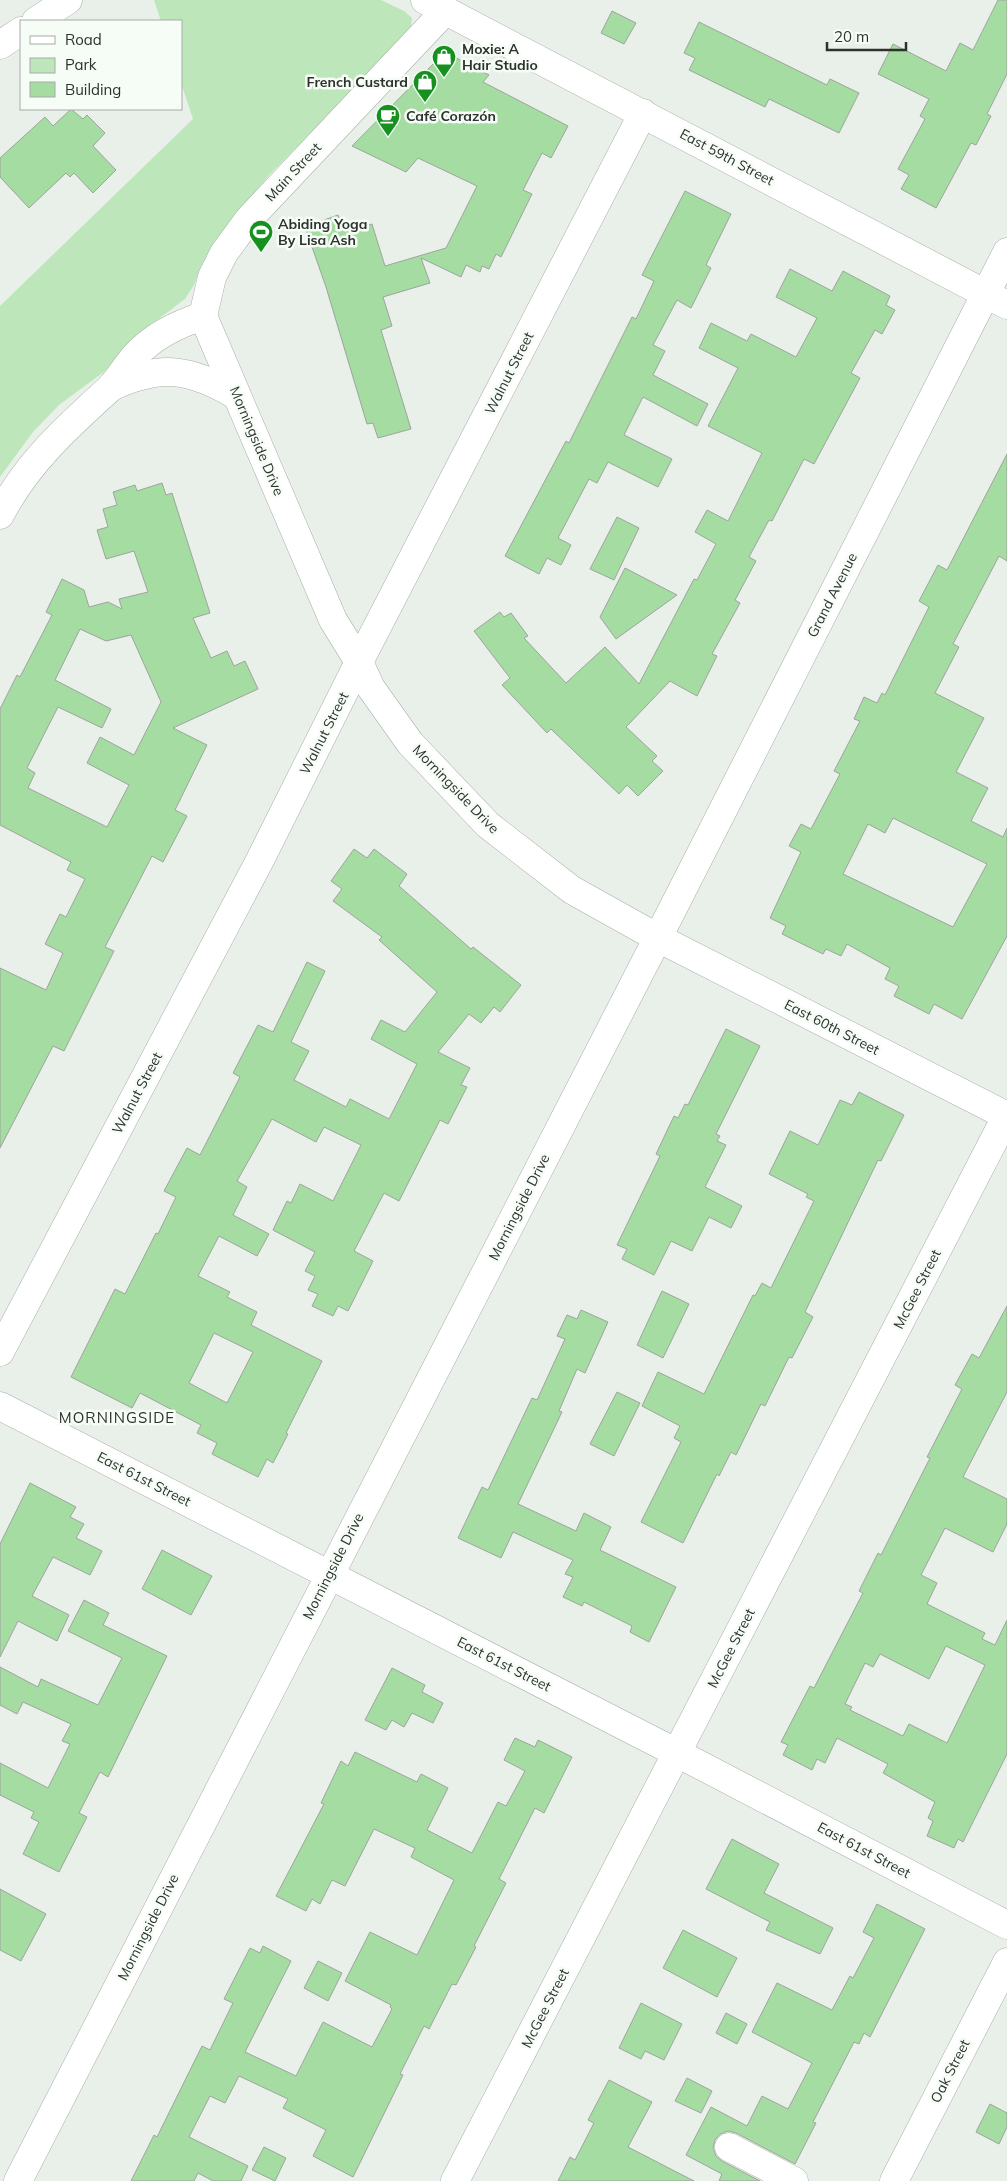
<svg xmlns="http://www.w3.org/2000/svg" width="1007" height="2181" viewBox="0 0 1007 2181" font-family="Mulish,sans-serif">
  <rect width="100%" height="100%" fill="#e9f0e9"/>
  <!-- green -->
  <polygon fill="#bde6bb" points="154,0 381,0 404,11 412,18 410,32 268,176 216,243 201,266 194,285 185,299 149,326 105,371 59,405 33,432 0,477 0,306 193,119 181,83 181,21 161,21"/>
  <!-- building -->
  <g fill="#a4dca1" stroke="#9ea49e" fill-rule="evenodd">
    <polygon points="998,0 1007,0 1007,74 987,114 991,116 976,145 971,143 936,208 901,189 909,175 898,169 925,119 920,116 929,99 878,74 893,44 946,71 960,43 973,50"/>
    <polygon points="612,11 636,23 624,44 601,33"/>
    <polygon points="699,22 827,85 830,79 859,93 839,133 769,99 765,107 689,70 695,58 684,53"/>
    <polygon points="445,52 489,75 483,82 568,126 551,158 542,153 523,190 532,194 501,257 496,254 489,269 482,266 480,272 466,265 461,277 421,258 430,283 383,297 392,326 381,330 411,429 378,438 373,423 367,424 326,287 305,227 338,215 342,224 355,220 358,228 372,224 385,266 446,248 477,186 418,158 406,172 352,146"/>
    <polygon points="71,109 83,119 87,115 105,133 93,146 116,170 93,193 74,173 70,177 66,173 29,208 0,177 0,158 45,117 53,126"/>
    <polygon points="685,191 731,214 706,265 711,268 691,308 677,300 653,345 665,351 653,375 708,404 697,426 643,397 624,435 672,459 658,487 608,462 597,483 589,479 558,538 571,545 561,565 547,558 539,574 505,556 566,441 569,443 632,317 636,319 654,281 642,275"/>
    <polygon points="790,269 832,291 843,271 890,296 886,305 895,310 882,334 875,330 851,373 860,378 814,464 804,459 772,521 769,520 749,557 756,561 735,600 740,603 712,654 717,656 697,696 670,681 626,727 657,756 652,761 663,771 638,796 627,785 619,794 551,729 547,733 502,685 510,678 474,631 500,612 504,617 511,613 528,636 524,638 566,683 605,647 639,684 694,579 697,580 716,544 695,532 707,510 728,521 762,453 708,426 738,368 699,348 711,323 747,341 751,334 796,357 817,318 776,297"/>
    <path d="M1007,454V561L999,556L953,644L959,647L935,693L984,718L956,772L988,788L971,821L1003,837L1007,828V936L962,1019L934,1004L929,1014L894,996L899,986L885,979L890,968L847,944L841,956L826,949L823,954L782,934L786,926L770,918L801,852L789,846L801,824L811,829L840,774L834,771L860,721L854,719L864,697L877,703L882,693L885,695L929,607L919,601L938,565L947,570ZM893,818L987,864L953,927L843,874L868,824L885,833Z"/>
    <path d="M162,483L166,495L172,493L210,613L193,618L211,658L227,651L234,666L245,661L258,689L173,728L207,745L175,810L187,816L163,862L152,856L105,947L114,951L64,1051L53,1046L0,1148V968L46,990L63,953L45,944L60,914L66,917L85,879L67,870L71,862L0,825V709L17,675L20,677L52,615L46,612L62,579L84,590L89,607L108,602L122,609L119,599L148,592L134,551L106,559L97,530L108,527L103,509L117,505L113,492L135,485L137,491ZM80,629L106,641L131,635L161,702L134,755L100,737L87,763L129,785L107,827L28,788L35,773L27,768L58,707L102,728L111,709L55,680Z"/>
    <polygon points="617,517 639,528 614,580 590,569"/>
    <polygon points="625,568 677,595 616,639 600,617"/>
    <path d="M354,849L367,858L374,849L407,874L399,886L471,949L473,947L521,985L500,1012L494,1007L481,1023L469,1014L438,1052L470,1068L461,1085L467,1087L448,1124L440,1120L399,1201L384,1193L354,1251L373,1261L348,1311L338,1306L333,1316L312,1306L318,1294L308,1290L315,1276L305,1271L315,1252L273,1230L287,1201L291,1203L300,1184L333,1201L361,1145L324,1127L316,1142L272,1119L237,1181L247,1187L233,1215L269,1234L257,1256L219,1236L198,1276L230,1292L227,1297L257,1312L251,1325L322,1361L286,1433L288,1434L273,1463L267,1459L258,1477L212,1454L217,1443L197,1433L201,1425L140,1393L132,1408L71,1377L115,1289L125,1294L156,1233L158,1234L176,1197L164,1191L187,1148L200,1155L240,1077L233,1073L258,1025L273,1032L307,962L325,971L291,1042L309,1051L294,1080L346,1107L350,1099L389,1119L417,1064L371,1039L381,1020L405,1032L437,992L379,940L382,937L333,901L342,889L331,881ZM214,1333L253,1352L227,1403L189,1383Z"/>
    <polygon points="726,1029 760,1046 716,1134 720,1136 717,1141 726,1145 705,1187 742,1206 731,1228 709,1217 692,1251 671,1241 654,1275 622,1259 627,1249 617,1245 660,1156 656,1154 674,1116 678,1118 685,1104 688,1105"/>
    <polygon points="859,1092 904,1115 881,1161 878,1160 805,1312 813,1317 792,1358 789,1357 765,1406 761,1404 736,1455 731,1452 719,1476 717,1474 683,1543 641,1522 681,1442 674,1438 680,1426 642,1406 658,1372 704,1394 753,1295 755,1296 762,1283 771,1288 814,1201 806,1197 808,1194 769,1174 790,1131 818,1145 840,1100 852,1105"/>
    <polygon points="662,1291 689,1304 663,1358 637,1345"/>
    <path d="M1007,1306V1392L963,1477L1007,1499V1524L993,1552L945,1528L921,1575L937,1583L927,1604L985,1633L982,1639L995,1645L1007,1620V1754L963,1842L958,1839L954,1848L927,1836L933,1821L928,1818L935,1802L883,1773L888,1764L837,1738L825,1763L817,1759L812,1770L783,1755L788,1745L781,1742L810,1686L814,1688L863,1593L859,1591L878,1553L881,1555L930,1458L927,1457L962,1389L955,1385L972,1354L979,1358ZM946,1646L985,1665L947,1743L909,1724L903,1736L850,1710L852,1707L845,1704L865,1663L873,1667L880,1654L929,1679Z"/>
    <polygon points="581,1310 608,1322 585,1373 577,1369 559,1411 562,1412 518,1504 576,1531 584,1513 611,1527 600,1550 676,1587 649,1642 630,1632 632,1626 584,1602 582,1606 563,1597 573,1577 565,1574 573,1560 513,1532 501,1558 458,1538 482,1487 488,1490 532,1398 537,1400 565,1339 557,1336 567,1315 577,1319"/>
    <polygon points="617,1392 640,1403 614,1456 590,1444"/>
    <polygon points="30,1483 76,1507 70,1517 84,1524 76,1538 102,1551 90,1575 53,1557 32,1596 69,1615 57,1641 18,1621 0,1657 0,1544"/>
    <polygon points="162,1550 212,1576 191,1615 142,1589"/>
    <polygon points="84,1600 109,1613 103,1625 167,1656 108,1777 100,1772 79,1813 87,1817 59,1872 23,1854 39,1822 31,1818 34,1812 0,1795 0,1763 48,1788 70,1744 62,1741 71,1724 23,1702 17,1714 0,1705 0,1667 38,1687 41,1679 98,1705 122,1658 68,1631"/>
    <polygon points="392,1668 425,1685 422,1692 443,1703 433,1723 412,1713 404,1727 392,1720 386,1730 365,1720"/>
    <polygon points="515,1738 535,1747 538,1740 572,1757 544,1813 535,1808 499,1879 506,1883 474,1946 476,1947 456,1985 452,1984 429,2029 424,2026 400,2074 403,2075 353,2177 313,2156 326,2130 283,2108 288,2099 239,2076 225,2103 210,2096 189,2137 248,2166 241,2181 213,2181 198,2173 194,2181 131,2181 154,2135 157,2137 202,2046 210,2050 233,2003 224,1999 250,1948 260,1953 263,1946 291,1961 245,2052 296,2076 323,2022 372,2047 392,2009 390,2007 391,2005 345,1981 370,1932 417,1955 454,1880 411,1857 415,1848 374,1829 345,1886 332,1880 320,1904 312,1899 306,1911 276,1896 324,1804 321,1803 341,1761 348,1766 355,1752 417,1782 421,1774 448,1788 427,1830 472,1853 498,1802 506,1806 525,1771 504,1760"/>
    <polygon points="732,1839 779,1864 764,1893 833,1928 820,1954 766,1930 770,1922 706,1889"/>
    <polygon points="0,1889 46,1914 21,1961 0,1950"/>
    <polygon points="877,1904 925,1929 870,2037 864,2033 859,2044 854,2042 813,2122 816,2123 795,2164 736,2133 728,2131 720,2134 715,2140 713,2148 716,2156 722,2161 760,2181 719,2181 722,2174 686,2155 711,2107 747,2126 762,2096 788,2109 812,2063 752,2032 777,1983 832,2010 850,1976 853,1978 874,1938 863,1932"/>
    <polygon points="683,1930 737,1958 717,1997 663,1968"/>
    <polygon points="318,1961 342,1973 328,2001 304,1988"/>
    <polygon points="641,2003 682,2024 664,2060 645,2051 641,2059 619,2048"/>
    <polygon points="726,2013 747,2024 737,2044 716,2033"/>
    <polygon points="687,2078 712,2091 701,2113 675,2101"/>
    <polygon points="609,2080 652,2102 628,2147 694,2181 558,2181 570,2157 575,2160 594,2123 588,2120"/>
    <polygon points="990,2104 1007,2113 1007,2127 999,2144 976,2132"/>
    <polygon points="264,2147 286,2158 275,2181 252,2170"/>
  </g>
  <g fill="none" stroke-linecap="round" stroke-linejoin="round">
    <defs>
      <g id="minor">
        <polyline points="425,0 1007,305"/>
        <polyline points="203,316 333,620 359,662 371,688 410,743 488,825 572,890 658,938 1007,1116"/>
        <polyline points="203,316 212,277 224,253 249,219 446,10"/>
        <path d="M111,387C161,364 190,368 237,396"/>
        <path d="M0,515C26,464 67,427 109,389C119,379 126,366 135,356C153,336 178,324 203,316"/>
        <polyline points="0,1352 260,860 359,662 643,113"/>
        <polyline points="0,1406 677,1753 1007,1925"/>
        <polyline points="729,2147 794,2181"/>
        <polyline points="18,2181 669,916 1007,252"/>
        <polyline points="455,2181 1007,1115"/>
        <polyline points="894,2181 1007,1962"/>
      </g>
      <g id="major">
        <polyline points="36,21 68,0"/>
        <polyline points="0,45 21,31"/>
      </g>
    </defs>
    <!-- minor casing -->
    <use href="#minor" stroke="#a9afa8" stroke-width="29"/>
    <!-- major casing -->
    <use href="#major" stroke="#a9afa8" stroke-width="29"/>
    <!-- minor -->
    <use href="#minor" stroke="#fff" stroke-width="28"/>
    <!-- major -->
    <use href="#major" stroke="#fff" stroke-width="28"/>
  </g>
  <!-- icons -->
  <defs>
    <symbol id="shop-pin" viewBox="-11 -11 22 30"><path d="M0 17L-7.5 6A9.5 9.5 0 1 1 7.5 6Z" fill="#169120" stroke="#f6fdf6"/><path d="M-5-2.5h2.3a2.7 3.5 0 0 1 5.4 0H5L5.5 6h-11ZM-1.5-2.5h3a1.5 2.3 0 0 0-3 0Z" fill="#fff"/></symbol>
    <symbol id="cafe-pin" viewBox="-11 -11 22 30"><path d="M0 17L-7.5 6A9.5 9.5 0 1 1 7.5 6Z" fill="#169120" stroke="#f6fdf6"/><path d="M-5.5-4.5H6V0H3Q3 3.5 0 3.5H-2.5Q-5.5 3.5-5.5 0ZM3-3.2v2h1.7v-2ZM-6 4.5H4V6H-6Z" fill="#fff"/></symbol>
    <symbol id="stadium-pin" viewBox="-11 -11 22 30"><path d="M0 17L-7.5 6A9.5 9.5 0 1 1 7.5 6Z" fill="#169120" stroke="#f6fdf6"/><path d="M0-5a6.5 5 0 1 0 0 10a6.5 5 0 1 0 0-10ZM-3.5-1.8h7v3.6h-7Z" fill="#fff"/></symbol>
  </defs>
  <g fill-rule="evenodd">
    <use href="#shop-pin" x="430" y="43" width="28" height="38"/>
    <use href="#shop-pin" x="411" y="68" width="28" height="38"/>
    <use href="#cafe-pin" x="374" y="102" width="28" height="38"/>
    <use href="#stadium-pin" x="247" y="218" width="28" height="38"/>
  </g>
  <g text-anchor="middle" stroke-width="5" stroke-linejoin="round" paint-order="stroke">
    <!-- poi labels -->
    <g font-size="14" font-weight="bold" fill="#2e312e" stroke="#f6fdf6" text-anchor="start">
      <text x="462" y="54">Moxie: A<tspan x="462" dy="16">Hair Studio</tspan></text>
      <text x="408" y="87" text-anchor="end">French Custard</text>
      <text x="406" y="121">Café Corazón</text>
      <text x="278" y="229">Abiding Yoga<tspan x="278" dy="16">By Lisa Ash</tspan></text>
    </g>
    <!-- street labels -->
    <g font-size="14" fill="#2e312e" stroke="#f6fdf6">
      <text transform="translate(727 157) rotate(28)" y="5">East 59th Street</text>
      <text transform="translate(293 172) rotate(-47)" y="5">Main Street</text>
      <text transform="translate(509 373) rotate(-63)" y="5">Walnut Street</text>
      <text transform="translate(257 441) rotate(67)" y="5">Morningside Drive</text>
      <text transform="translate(832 595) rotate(-63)" y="5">Grand Avenue</text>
      <text transform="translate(324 733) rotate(-63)" y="5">Walnut Street</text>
      <text transform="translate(456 789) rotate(46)" y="5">Morningside Drive</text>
      <text transform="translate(832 1027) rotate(27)" y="5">East 60th Street</text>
      <text transform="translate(137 1093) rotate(-62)" y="5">Walnut Street</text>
      <text transform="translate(519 1207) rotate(-63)" y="5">Morningside Drive</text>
      <text transform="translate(917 1289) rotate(-63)" y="5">McGee Street</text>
      <text transform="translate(144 1479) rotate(27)" y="5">East 61st Street</text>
      <text transform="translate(333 1566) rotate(-63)" y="5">Morningside Drive</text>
      <text transform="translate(731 1648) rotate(-63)" y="5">McGee Street</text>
      <text transform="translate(504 1664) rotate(27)" y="5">East 61st Street</text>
      <text transform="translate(864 1850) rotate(28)" y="5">East 61st Street</text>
      <text transform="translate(148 1927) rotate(-63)" y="5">Morningside Drive</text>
      <text transform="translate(545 2008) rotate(-63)" y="5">McGee Street</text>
      <text transform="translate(950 2071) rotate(-63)" y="5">Oak Street</text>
    </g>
    <!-- neighbourhood labels -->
    <g font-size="15" letter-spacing="1" fill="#2e312e" stroke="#f6fdf6">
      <text x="117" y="1423">MORNINGSIDE</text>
    </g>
  </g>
  <!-- legend -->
  <rect x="20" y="20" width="162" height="90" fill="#f6fdf6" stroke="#a6aba6"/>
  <rect x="30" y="36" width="25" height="8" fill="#ffffff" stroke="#a6aba6"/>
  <text x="65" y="45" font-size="15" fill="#2e312e">Road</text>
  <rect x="30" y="58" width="25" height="15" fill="#bde6bb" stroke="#a6aba6"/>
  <text x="65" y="70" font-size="15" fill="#2e312e">Park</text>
  <rect x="30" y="82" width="25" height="15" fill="#a4dca1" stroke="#a6aba6"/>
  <text x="65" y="95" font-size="15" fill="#2e312e">Building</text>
  <!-- scale -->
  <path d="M827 42v8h79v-8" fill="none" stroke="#2e312e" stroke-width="2.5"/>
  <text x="834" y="42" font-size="15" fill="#2e312e" stroke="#f6fdf6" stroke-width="4" paint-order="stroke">20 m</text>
</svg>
